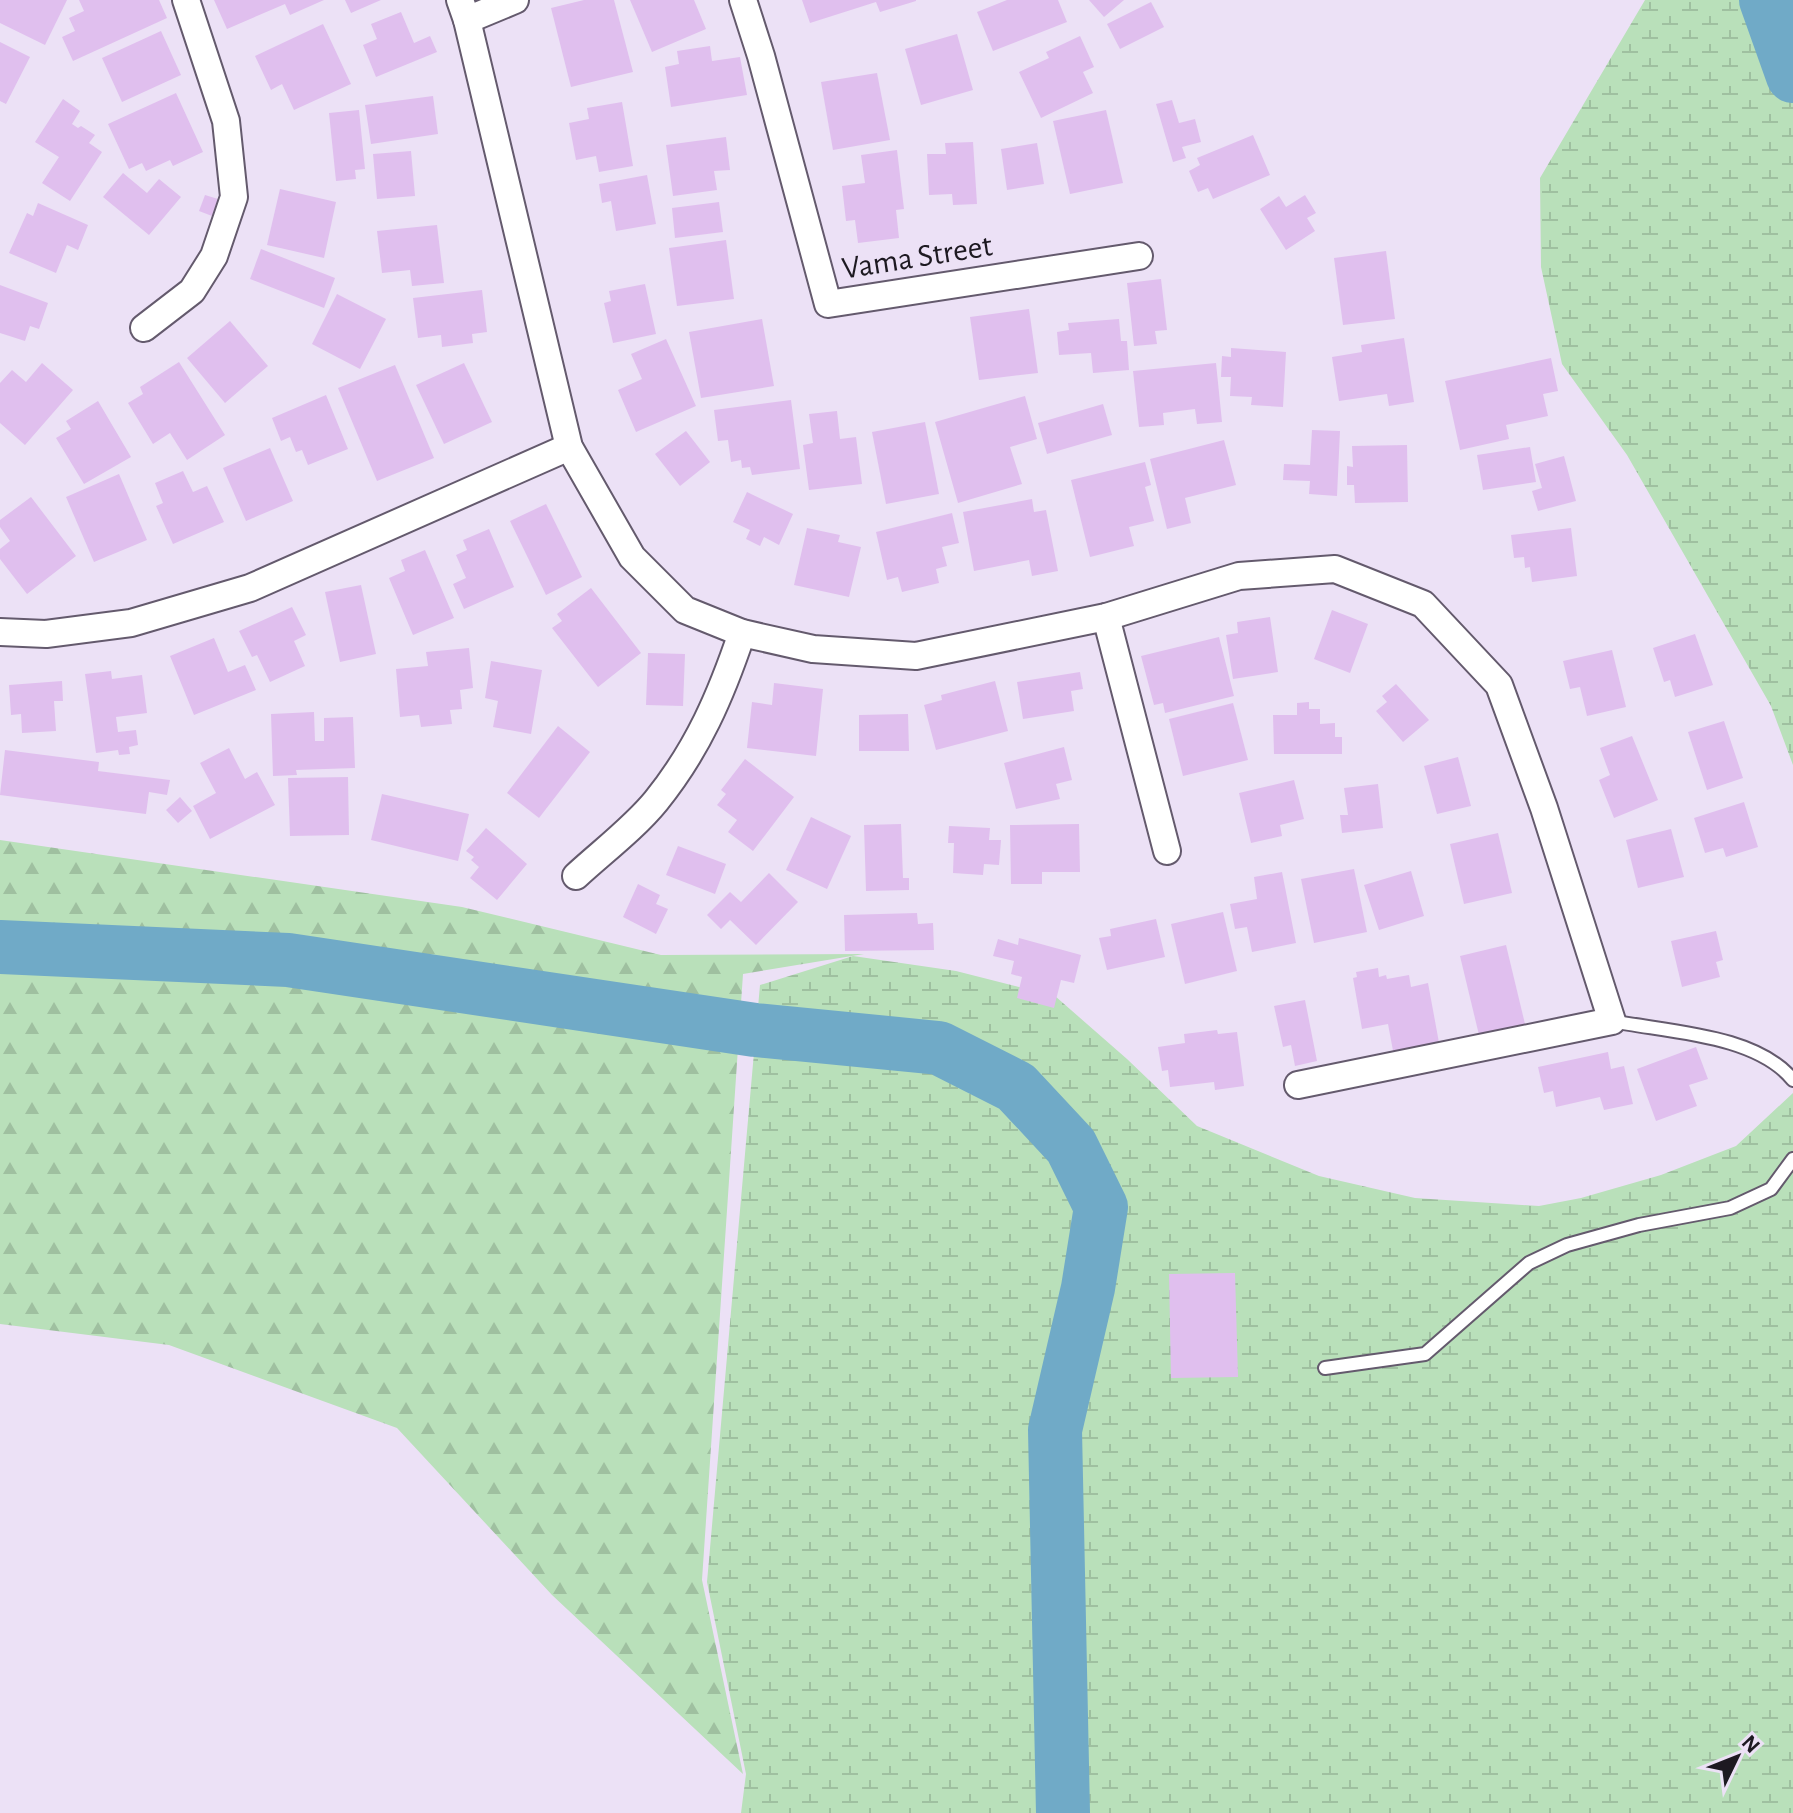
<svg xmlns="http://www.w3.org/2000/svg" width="1793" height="1813" viewBox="0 0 1793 1813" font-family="'Alegreya Sans',sans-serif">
  <defs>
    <pattern id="forest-firs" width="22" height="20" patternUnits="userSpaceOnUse" patternTransform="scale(2)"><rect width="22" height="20" fill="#b9e0ba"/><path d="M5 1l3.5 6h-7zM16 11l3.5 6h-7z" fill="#9fc0a0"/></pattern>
    <pattern id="wetland-marsh" width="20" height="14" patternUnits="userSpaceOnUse" patternTransform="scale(2)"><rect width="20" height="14" fill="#b9e0ba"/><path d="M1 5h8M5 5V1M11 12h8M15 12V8" fill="none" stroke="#9fc0a0"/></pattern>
  </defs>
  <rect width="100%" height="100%" fill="#ece1f6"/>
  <!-- forest -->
  <polygon fill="url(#forest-firs)" points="0,840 462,907 661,955 864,954 743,974 702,1580 743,1774 552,1595 397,1428 169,1345 0,1324"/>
  <!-- wetland -->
  <g fill="url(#wetland-marsh)">
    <polygon points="1645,0 1793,0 1793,765 1771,706 1627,455 1562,364 1541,267 1540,178"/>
    <polygon points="853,956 956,971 1055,996 1127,1059 1197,1126 1319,1176 1415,1198 1539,1206 1581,1198 1661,1175 1736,1146 1793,1093 1793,1813 741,1813 746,1774 707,1582 760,985"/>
  </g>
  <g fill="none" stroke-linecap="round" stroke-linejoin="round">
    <!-- river -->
    <g stroke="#70aac7" stroke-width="54">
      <polyline points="1766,0 1793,76"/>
      <polyline points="0,947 288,960 755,1030 939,1048 1016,1087 1071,1146 1101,1207 1088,1288 1055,1430 1063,1813"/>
    </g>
  </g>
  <!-- building -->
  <g fill="#e0bfee">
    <polygon points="0,0 67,0 45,45 0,23"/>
    <polygon points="79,0 159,0 167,18 73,61 62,37 75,31 69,18 84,11"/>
    <polygon points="214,0 324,0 290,15 285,4 227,29"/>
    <polygon points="345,0 381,0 351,13"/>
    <polygon points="584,0 614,0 633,72 571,87 551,8"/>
    <polygon points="630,0 694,0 706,29 652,52"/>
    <polygon points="802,0 916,0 916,1 880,12 876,2 810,23"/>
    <polygon points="1007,0 1058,0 1067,22 993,51 977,12"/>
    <polygon points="1089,0 1124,0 1104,17"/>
    <polygon points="1151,2 1164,27 1120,49 1107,24"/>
    <polygon points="401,12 414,43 430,36 437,52 376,77 363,45 377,39 371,24"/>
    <polygon points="323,24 351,84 294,110 282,84 271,90 255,56"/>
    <polygon points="161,31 181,75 122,102 102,58"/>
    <polygon points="957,34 973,90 921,105 905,49"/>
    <polygon points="1080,36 1094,67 1083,72 1093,93 1041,118 1019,72 1049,58 1046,52"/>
    <polygon points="0,42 30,57 6,104 0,101"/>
    <polygon points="710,46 712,61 740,57 747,95 671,107 665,67 679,64 677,51"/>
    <polygon points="877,73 890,140 833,150 821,82"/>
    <polygon points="176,93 203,152 173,166 170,160 146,171 142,163 129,169 108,124"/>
    <polygon points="433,96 438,134 371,144 365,105"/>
    <polygon points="63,99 80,111 72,124 78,128 81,126 95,135 89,143 102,152 70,201 42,183 59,157 35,142"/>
    <polygon points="1172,100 1179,123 1195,119 1201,142 1182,147 1186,158 1173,162 1156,104"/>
    <polygon points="622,102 633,166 599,172 596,156 576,160 569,123 589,119 587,108"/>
    <polygon points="359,110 365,169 355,170 356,179 336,181 329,113"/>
    <polygon points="1106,110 1123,183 1070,194 1053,121"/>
    <polygon points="1253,135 1270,175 1213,199 1208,188 1198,192 1189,171 1200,165 1197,158"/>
    <polygon points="726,137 730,170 714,171 717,190 673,196 666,145"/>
    <polygon points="973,142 977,204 953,205 952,194 929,195 927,154 946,154 945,143"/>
    <polygon points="1037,143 1044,184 1007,190 1001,149"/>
    <polygon points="897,150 904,209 896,210 899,238 858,243 855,220 846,221 842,186 865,183 861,155"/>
    <polygon points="411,151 415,196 377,199 373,154"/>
    <polygon points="123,173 147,193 159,179 181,197 149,235 103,197"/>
    <polygon points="647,175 656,224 616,231 611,201 602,203 599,184"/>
    <polygon points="280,189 336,202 324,258 267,245"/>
    <polygon points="205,195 218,199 212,216 199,211"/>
    <polygon points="1305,195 1316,213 1307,218 1315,231 1286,250 1260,209 1279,196 1286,207"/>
    <polygon points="719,202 723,232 675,238 672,208"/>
    <polygon points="38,203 88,225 78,250 67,245 56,273 9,253 27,213 33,216"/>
    <polygon points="437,225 444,283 412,286 410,270 382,273 377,231"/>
    <polygon points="726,240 734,299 677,306 669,248"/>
    <polygon points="261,249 335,278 324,308 250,279"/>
    <polygon points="1386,251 1395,319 1343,325 1334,258"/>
    <polygon points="1161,279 1167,330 1155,331 1157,344 1134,346 1127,283"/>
    <polygon points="645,284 656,334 613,343 604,303 611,301 609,291"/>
    <polygon points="0,285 48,303 39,329 30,326 25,341 0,333"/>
    <polygon points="482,290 487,332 472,334 473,343 442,347 441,335 418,338 413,298"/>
    <polygon points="337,294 386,319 360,369 312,344"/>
    <polygon points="1029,309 1038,373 979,380 970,317"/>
    <polygon points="762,319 774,386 701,398 689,332"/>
    <polygon points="1119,319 1121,341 1127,341 1129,370 1093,373 1091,353 1059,355 1057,332 1069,330 1068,323"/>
    <polygon points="230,321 268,366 225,403 187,358"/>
    <polygon points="1404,338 1414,402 1389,406 1387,394 1339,401 1332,357 1362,352 1361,345"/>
    <polygon points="666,339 696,406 636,432 618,390 642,379 631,354"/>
    <polygon points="1231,348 1286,352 1283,407 1251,405 1252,397 1230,396 1231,377 1221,377 1222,356 1231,357"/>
    <polygon points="1551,358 1558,391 1543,394 1548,416 1506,425 1509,439 1460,450 1445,381"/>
    <polygon points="179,362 225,435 187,460 170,433 153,444 128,403 143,394 140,387"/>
    <polygon points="42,363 73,390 25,445 0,423 0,383 12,370 26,382"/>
    <polygon points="464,363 492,422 444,444 416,385"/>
    <polygon points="1216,363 1222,422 1197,424 1195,409 1163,413 1164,425 1139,427 1133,371"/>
    <polygon points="395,365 434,458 377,481 338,388"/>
    <polygon points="326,395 348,449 308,465 302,450 296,452 290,437 281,441 272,418"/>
    <polygon points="1025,396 1037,439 1010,447 1022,484 958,503 935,422"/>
    <polygon points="791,400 800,469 752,475 750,467 742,468 741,460 731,462 728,440 718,441 714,410"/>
    <polygon points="98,401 131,457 84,484 56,438 71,429 66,421"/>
    <polygon points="1103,404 1112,435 1047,454 1038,423"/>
    <polygon points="837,411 840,439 856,437 862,484 809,490 803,445 813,443 809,414"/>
    <polygon points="925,422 939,494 886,504 872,432"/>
    <polygon points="1312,430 1340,431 1337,496 1309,494 1310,481 1283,480 1284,464 1310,465"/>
    <polygon points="686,431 710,462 680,486 655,454"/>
    <polygon points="1224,440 1236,485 1185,498 1191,523 1167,529 1150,459"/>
    <polygon points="1407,445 1408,502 1355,503 1354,485 1347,485 1347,466 1353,467 1352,446"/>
    <polygon points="1530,447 1536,482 1483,490 1477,455"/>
    <polygon points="270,448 293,501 246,521 223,468"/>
    <polygon points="1564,456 1576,501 1538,511 1532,491 1542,488 1535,464"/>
    <polygon points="1145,462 1151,485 1145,487 1154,521 1129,527 1134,546 1090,557 1071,480"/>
    <polygon points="183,471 193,492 207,486 224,522 173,544 156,506 163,503 155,483"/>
    <polygon points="119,474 147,540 94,562 66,497"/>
    <polygon points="747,492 793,514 779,545 764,537 760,546 746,539 750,530 733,522"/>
    <polygon points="31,497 76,556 27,594 0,559 0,549 10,541 0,527 0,520"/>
    <polygon points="1032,499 1034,512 1046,510 1058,571 1032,576 1029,560 974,571 963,512"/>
    <polygon points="546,504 582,577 546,595 510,521"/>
    <polygon points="952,513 959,543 942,547 947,566 936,569 939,583 902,592 898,577 887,580 876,532"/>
    <polygon points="807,528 840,535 838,542 861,547 849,597 794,585"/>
    <polygon points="1571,528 1577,576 1532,582 1530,567 1525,568 1524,557 1514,558 1511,535"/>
    <polygon points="489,529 514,587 464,609 453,584 466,578 456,555 467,550 463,540"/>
    <polygon points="425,550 454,618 413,635 389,578 405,571 401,560"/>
    <polygon points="361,585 376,654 340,662 325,592"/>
    <polygon points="591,588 641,653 598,687 552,628 562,621 557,614"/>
    <polygon points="292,607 306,635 294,641 305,666 270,682 257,655 252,657 239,631"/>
    <polygon points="1332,610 1368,624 1350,673 1314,659"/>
    <polygon points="1270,617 1278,672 1233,679 1226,635 1238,633 1237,622"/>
    <polygon points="1695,634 1713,685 1675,697 1670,680 1664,682 1653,648"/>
    <polygon points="1219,637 1234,696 1165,713 1163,703 1154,705 1141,656"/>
    <polygon points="214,638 228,672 245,665 256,690 194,715 170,656"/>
    <polygon points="469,648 473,688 460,690 462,709 450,710 452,724 421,727 419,715 400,717 396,669 428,666 426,652"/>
    <polygon points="1612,650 1626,707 1587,716 1580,687 1570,689 1563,661"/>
    <polygon points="648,653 685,654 683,706 646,705"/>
    <polygon points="491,661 542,670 531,734 493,727 498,701 485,698"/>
    <polygon points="111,671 112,679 142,675 147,713 116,717 118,732 136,730 138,745 129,747 130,754 119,755 118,750 96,753 85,674"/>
    <polygon points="1080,672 1083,689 1071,691 1074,711 1023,719 1017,682"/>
    <polygon points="62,681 63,701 54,701 56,731 22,733 21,714 11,715 9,685"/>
    <polygon points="995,681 1008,731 936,750 924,705 942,700 941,695"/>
    <polygon points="774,683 823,689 816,756 747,748 752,702 772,705"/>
    <polygon points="1396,684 1429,720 1403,742 1376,711 1387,702 1382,696"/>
    <polygon points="1309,702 1309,709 1320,709 1320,724 1335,723 1335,737 1342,737 1342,754 1274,754 1273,715 1297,715 1297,703"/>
    <polygon points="1233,703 1248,760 1183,776 1169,719"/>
    <polygon points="314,712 315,741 324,741 324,718 353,717 355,768 296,770 297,775 273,776 271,714"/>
    <polygon points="908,714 909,751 859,751 859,715"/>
    <polygon points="1724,721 1743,778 1707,790 1688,732"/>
    <polygon points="558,726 590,752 539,818 507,793"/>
    <polygon points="1632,736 1658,800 1614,818 1599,780 1610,775 1600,748"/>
    <polygon points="1064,747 1072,780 1056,784 1060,799 1016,809 1004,763"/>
    <polygon points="229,748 245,779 257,772 275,805 210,839 193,806 216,793 200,763"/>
    <polygon points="5,750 99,762 98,771 170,780 167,795 149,792 146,814 0,795"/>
    <polygon points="1458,757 1471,806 1437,814 1424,766"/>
    <polygon points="745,759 794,797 753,851 728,832 737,820 717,805 726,794 721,790"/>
    <polygon points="348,777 349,835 290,836 288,778"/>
    <polygon points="1294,780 1304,819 1280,825 1282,836 1251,843 1239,793"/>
    <polygon points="1378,784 1383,828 1342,833 1340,815 1348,815 1344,788"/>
    <polygon points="382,794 469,814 458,861 371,840"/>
    <polygon points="180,797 192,811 178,823 166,810"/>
    <polygon points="1744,802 1758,847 1726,857 1723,848 1705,853 1694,818"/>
    <polygon points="811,817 851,836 827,889 786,870"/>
    <polygon points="901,824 903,878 909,878 909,890 866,891 864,825"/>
    <polygon points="1079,824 1080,872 1042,872 1042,884 1011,884 1010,825"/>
    <polygon points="949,826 990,828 989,840 1001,840 999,865 984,864 983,875 953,873 954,843 948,843"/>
    <polygon points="486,828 527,864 497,900 470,878 479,867 471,860 474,857 466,851"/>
    <polygon points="1671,829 1684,877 1638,888 1626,840"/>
    <polygon points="1498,833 1512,893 1464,904 1450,844"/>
    <polygon points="678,846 726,864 715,894 666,875"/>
    <polygon points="1354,869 1367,932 1314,943 1301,879"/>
    <polygon points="1411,871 1424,916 1379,930 1364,885"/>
    <polygon points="1282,872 1296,943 1252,952 1247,927 1235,929 1230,904 1257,899 1254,877"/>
    <polygon points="769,873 798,902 756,945 730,920 721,929 707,915 730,892 741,902"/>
    <polygon points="638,884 660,895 656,904 668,909 656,934 623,917"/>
    <polygon points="1223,912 1237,971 1185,984 1171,924"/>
    <polygon points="917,913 918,924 933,923 934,950 845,951 844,915"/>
    <polygon points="1156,919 1165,957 1107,970 1099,938 1111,936 1110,929"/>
    <polygon points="1716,931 1723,960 1716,962 1720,977 1682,987 1671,941"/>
    <polygon points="1019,938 1081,955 1074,983 1061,980 1054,1008 1017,998 1022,977 1011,974 1014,961 993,956 998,939 1018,945"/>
    <polygon points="1506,945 1525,1024 1479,1035 1460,956"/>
    <polygon points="1378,968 1379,977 1386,975 1387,979 1409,975 1411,987 1428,983 1440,1048 1394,1056 1388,1024 1362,1029 1353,978 1357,977 1356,972"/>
    <polygon points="1305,1000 1317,1061 1295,1066 1291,1045 1283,1047 1274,1006"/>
    <polygon points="1217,1030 1218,1034 1237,1032 1244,1086 1215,1090 1214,1082 1170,1087 1168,1070 1162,1071 1158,1047 1185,1043 1184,1034"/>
    <polygon points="1696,1047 1708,1079 1689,1085 1697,1106 1656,1121 1637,1069"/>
    <polygon points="1608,1052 1611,1069 1624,1066 1633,1104 1604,1110 1600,1097 1556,1107 1553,1091 1544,1093 1538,1067"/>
    <polygon points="1235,1273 1238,1377 1171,1378 1169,1274"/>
  </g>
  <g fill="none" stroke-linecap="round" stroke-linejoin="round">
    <defs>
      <g id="lane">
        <path d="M1612,1021C1667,1032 1756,1034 1793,1080"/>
        <polyline points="1325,1368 1425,1354 1529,1263 1567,1245 1639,1225 1730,1208 1771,1189 1793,1159"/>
      </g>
      <g id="street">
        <polyline points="460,0 467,20 569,447 632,557 685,610 742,633 813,649 916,656 1106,617 1239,576 1335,569 1423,604 1499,685 1544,808 1612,1021 1298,1085"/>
        <polyline points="743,0 761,56 828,304 1139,256"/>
        <polyline points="467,20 515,0"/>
        <polyline points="144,328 192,291 214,256 234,197 226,121 186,0"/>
        <polyline points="1106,617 1167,851"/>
        <polyline points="0,632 46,634 131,623 250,588 569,447"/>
        <path d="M576,876C602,852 634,828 656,801C698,749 721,695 742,633"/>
      </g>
    </defs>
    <!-- lane casing -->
    <use href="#lane" stroke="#645a6d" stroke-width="16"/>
    <!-- street casing -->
    <use href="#street" stroke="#645a6d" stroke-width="30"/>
    <!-- lane -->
    <use href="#lane" stroke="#fff" stroke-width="12"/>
    <!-- street -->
    <use href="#street" stroke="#fff" stroke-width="26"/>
  </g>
  <g text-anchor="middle" stroke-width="6" stroke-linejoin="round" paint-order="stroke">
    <!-- street labels -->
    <g font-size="32" fill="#1d1921" stroke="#ece1f6">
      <text transform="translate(917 256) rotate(-9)" y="11">Vama Street</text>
    </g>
  </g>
  <!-- north arrow -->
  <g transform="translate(1737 1757) rotate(47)" stroke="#ece1f6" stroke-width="6" paint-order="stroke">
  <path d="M0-6L14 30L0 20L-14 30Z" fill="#1d1921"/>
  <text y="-12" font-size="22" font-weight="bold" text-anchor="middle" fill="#1d1921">N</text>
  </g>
</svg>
